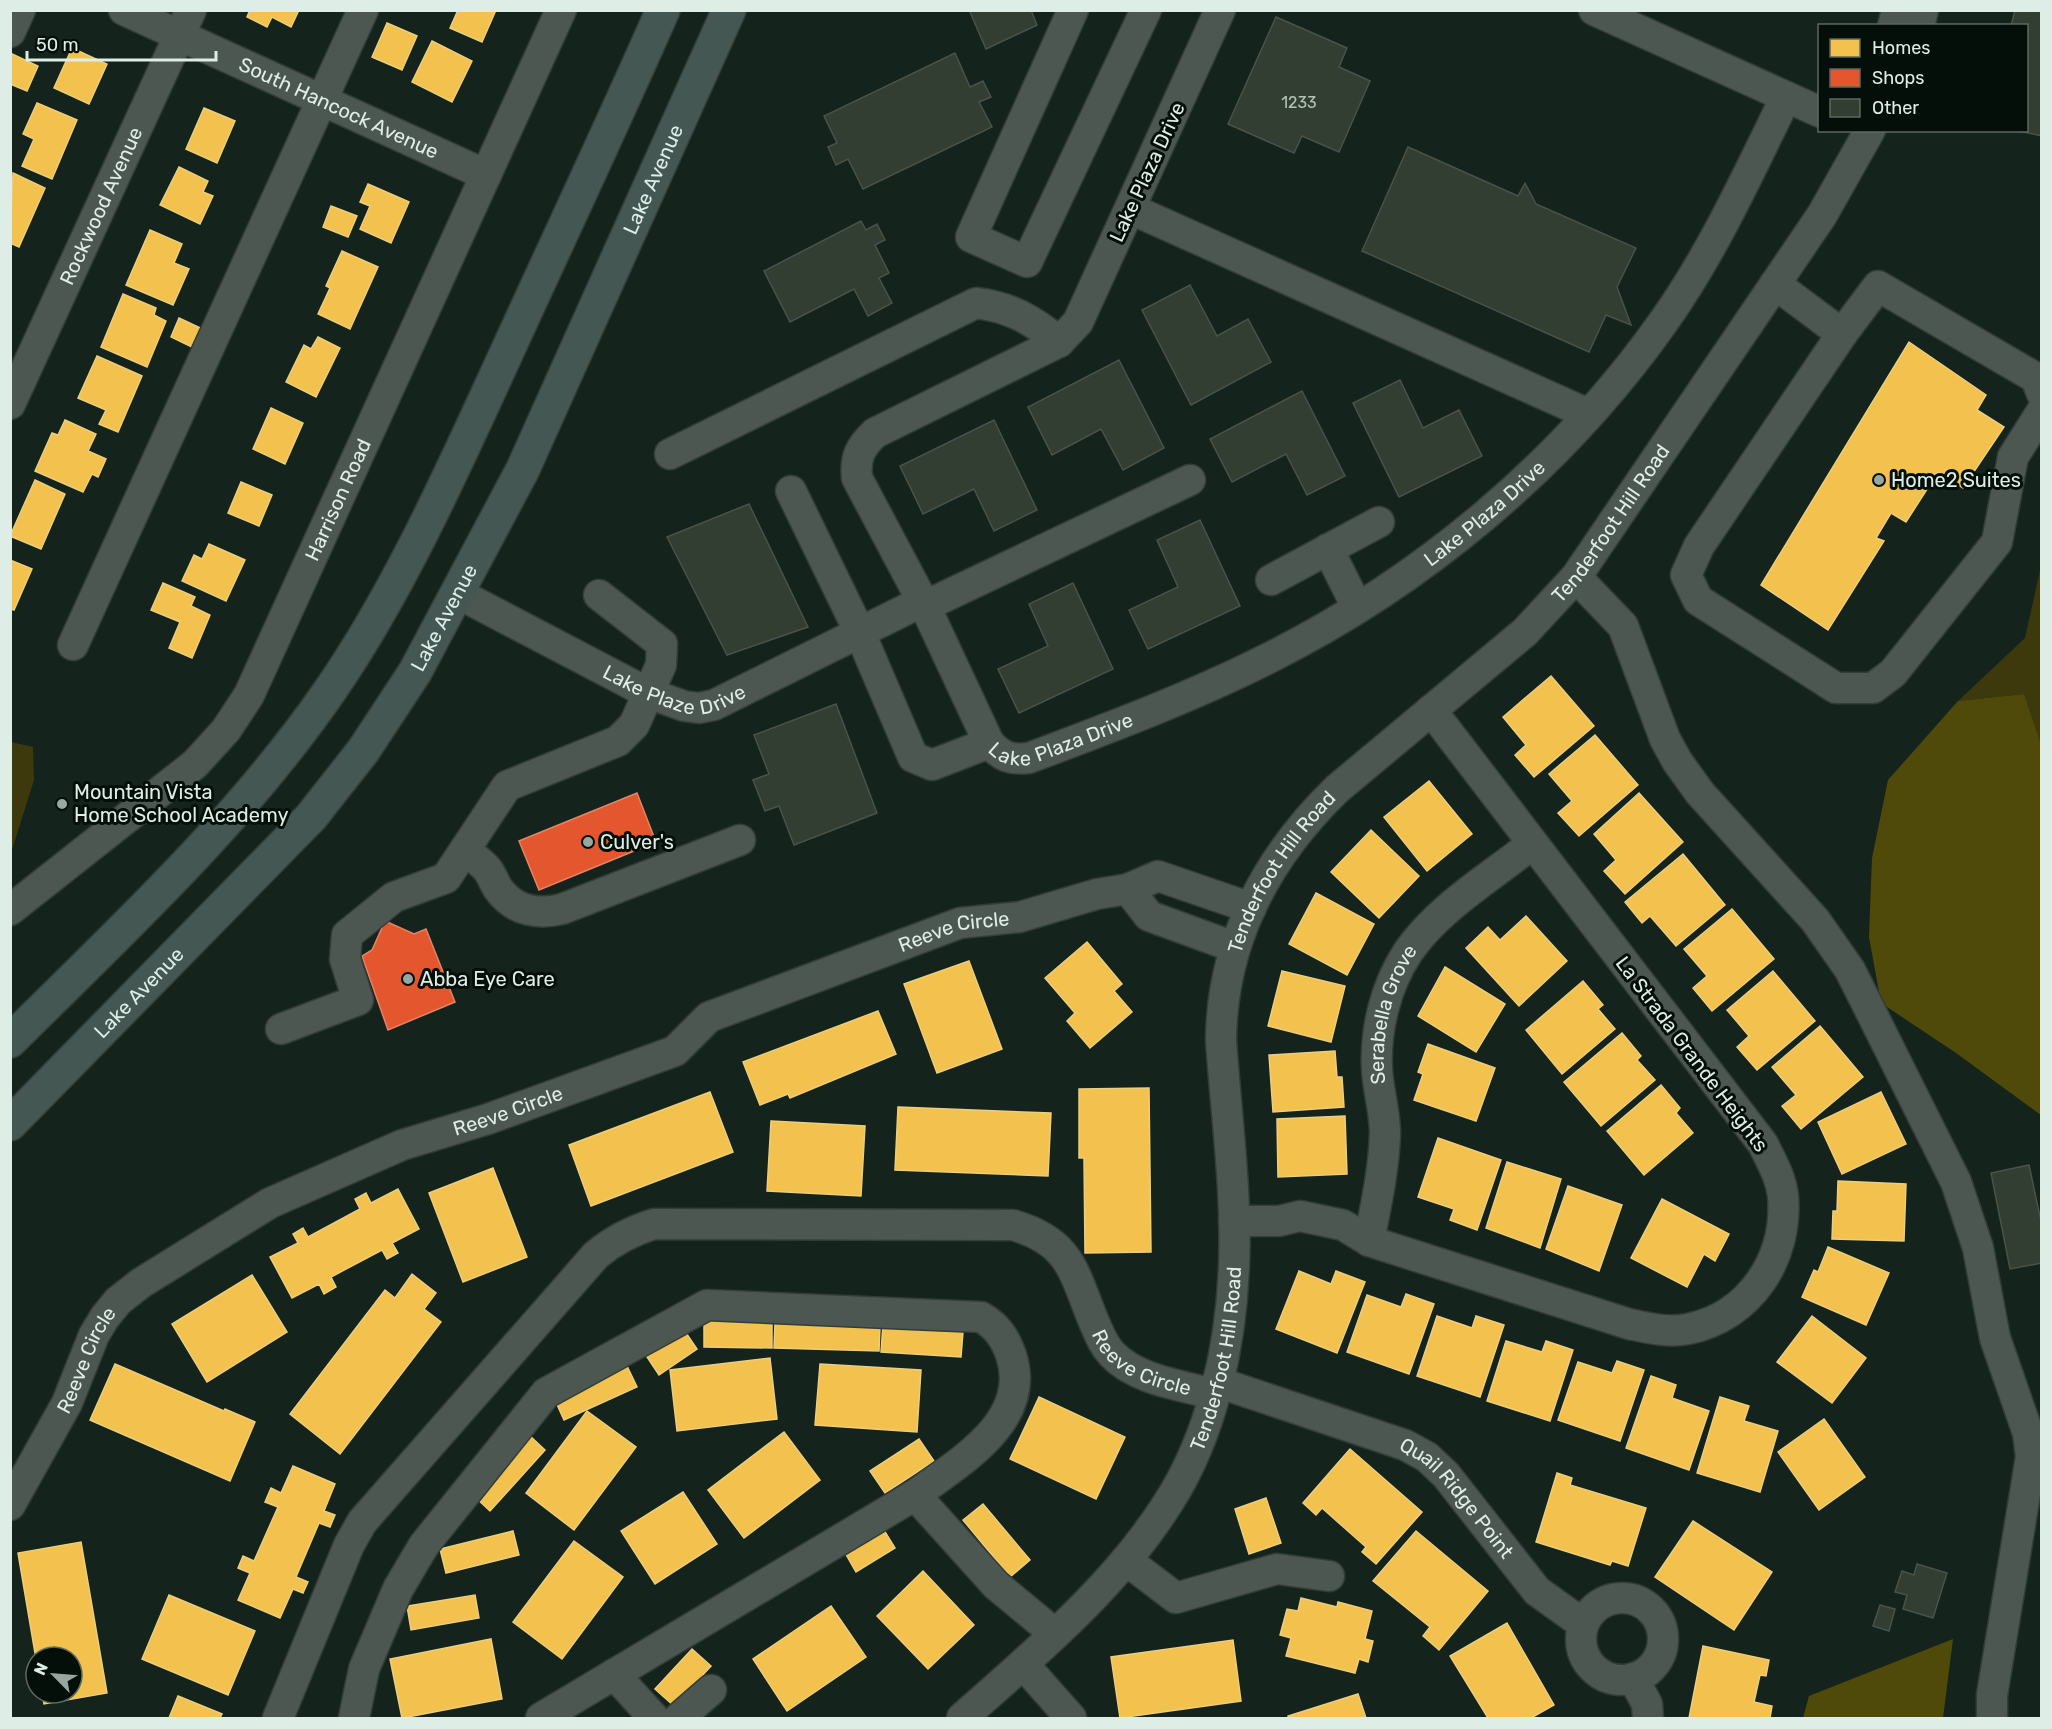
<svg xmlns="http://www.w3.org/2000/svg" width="2052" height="1729" viewBox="0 0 2052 1729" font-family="Rubik,sans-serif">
  <rect width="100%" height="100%" fill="#15231d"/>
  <!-- green -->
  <g fill="#3d390d">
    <polygon points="2041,566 2041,748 2024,694 1958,701 2025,638"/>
    <polygon points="11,742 33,747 34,780 11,853"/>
  </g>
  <!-- forest -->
  <g fill="#504a0a">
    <polygon points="2024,694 2042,748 2041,1115 1956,1053 1881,1003 1869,937 1872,858 1888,780 1958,701"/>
    <polygon points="1953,1639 1943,1718 1803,1718 1809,1696"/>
  </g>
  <!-- homes -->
  <g fill="#f2c14e" stroke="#ecce7c" stroke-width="1.5">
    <polygon points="250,10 299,10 291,27 272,17 267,27 247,17"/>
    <polygon points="458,10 496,10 482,42 450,28"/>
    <polygon points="387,23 417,36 402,70 372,57"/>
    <polygon points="432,41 472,61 452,102 412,82"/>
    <polygon points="72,48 107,64 89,104 54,88"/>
    <polygon points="10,53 38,66 27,91 10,84"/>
    <polygon points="37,103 77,120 52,179 22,166 34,139 23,134"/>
    <polygon points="204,108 235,121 217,163 186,149"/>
    <polygon points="179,167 208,181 203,192 213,196 200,224 160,205"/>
    <polygon points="13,173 45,188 19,247 10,243"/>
    <polygon points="368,184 409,202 391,243 360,229 370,206 360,202"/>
    <polygon points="331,206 357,216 348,237 323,227"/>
    <polygon points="150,230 182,244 174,263 189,269 173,305 126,285"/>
    <polygon points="342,251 378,267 350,329 318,314 330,288 326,286"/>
    <polygon points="123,294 156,308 154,315 166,321 147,367 101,347"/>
    <polygon points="179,318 207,331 198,350 171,337"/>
    <polygon points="318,337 340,348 316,397 286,382 304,345 311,349"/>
    <polygon points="1909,342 1986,395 1977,410 2004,427 1963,488 1938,472 1906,522 1891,513 1876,538 1884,541 1828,630 1761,585"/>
    <polygon points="97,356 142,376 118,432 99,424 106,410 78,398"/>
    <polygon points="271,408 303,423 285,464 253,449"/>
    <polygon points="65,420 96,434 88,451 106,459 98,477 92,474 83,492 35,471 52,433 58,435"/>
    <polygon points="35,480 65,494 41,549 10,536"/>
    <polygon points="241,482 272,495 259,526 228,513"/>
    <polygon points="209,544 245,560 226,601 182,581 194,555 202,559"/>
    <polygon points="10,560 32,569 14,610 10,609"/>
    <polygon points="163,583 195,597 191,606 210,615 192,658 169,648 180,622 151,610"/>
    <polygon points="1551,676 1594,726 1534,777 1515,755 1526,745 1503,717"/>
    <polygon points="1595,735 1638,785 1579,836 1558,813 1572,801 1549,774"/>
    <polygon points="1429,781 1472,834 1427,871 1384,817"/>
    <polygon points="1639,793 1683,842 1625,894 1604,871 1616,860 1594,834"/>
    <polygon points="1371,830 1419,876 1379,918 1331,872"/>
    <polygon points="1683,854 1725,905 1676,946 1650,916 1642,923 1625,902"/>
    <polygon points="1316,893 1374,924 1347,975 1289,944"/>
    <polygon points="1732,909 1774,959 1712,1011 1693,988 1707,976 1684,949"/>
    <polygon points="1526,916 1567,961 1519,1006 1466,948 1488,927 1500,940"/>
    <polygon points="1087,942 1122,984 1114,991 1132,1012 1090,1048 1067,1021 1075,1013 1045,978"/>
    <polygon points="969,961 1002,1049 937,1073 904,984"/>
    <polygon points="1445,967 1505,1004 1476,1052 1418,1016"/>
    <polygon points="1282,971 1345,986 1331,1042 1268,1026"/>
    <polygon points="1773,971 1815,1021 1757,1070 1737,1047 1749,1036 1727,1010"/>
    <polygon points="1583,981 1603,1005 1598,1009 1615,1029 1562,1074 1526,1030"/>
    <polygon points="878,1011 896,1054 790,1098 788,1094 760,1105 743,1062"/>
    <polygon points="1820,1026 1863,1077 1801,1129 1782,1106 1796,1095 1772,1067"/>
    <polygon points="1622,1033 1641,1056 1637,1060 1655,1080 1601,1126 1564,1082"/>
    <polygon points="1428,1044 1495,1068 1476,1121 1414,1100 1423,1074 1418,1072"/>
    <polygon points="1335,1051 1337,1077 1342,1077 1344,1107 1273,1112 1269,1055"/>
    <polygon points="1661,1085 1680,1108 1676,1113 1693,1133 1644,1175 1607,1131"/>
    <polygon points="1149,1088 1151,1252 1085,1253 1084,1158 1079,1158 1079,1089"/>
    <polygon points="710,1092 733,1152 591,1206 569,1145"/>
    <polygon points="1881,1092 1906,1144 1842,1174 1818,1122"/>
    <polygon points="898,1107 1051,1113 1048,1176 895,1170"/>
    <polygon points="1345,1116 1347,1174 1278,1177 1277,1119"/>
    <polygon points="771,1121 865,1126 861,1196 767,1191"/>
    <polygon points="1438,1138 1501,1160 1477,1230 1450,1220 1454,1209 1418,1197"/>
    <polygon points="1507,1162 1561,1179 1540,1248 1486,1228"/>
    <polygon points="493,1168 527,1257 463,1282 429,1193"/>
    <polygon points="1838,1181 1906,1184 1904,1241 1832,1239 1833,1211 1837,1211"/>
    <polygon points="1568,1186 1622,1205 1599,1271 1546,1249"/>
    <polygon points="398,1189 419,1229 392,1243 398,1253 387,1259 382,1250 331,1277 336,1287 324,1294 319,1284 292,1298 270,1257 298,1243 293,1234 303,1228 308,1237 360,1209 355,1199 366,1193 371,1203"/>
    <polygon points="1662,1199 1729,1234 1715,1261 1704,1254 1687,1287 1631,1258"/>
    <polygon points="1828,1247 1889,1273 1866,1325 1802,1297 1814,1270 1818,1272"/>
    <polygon points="1299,1271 1331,1284 1336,1271 1365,1282 1337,1353 1276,1329"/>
    <polygon points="412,1274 436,1293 424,1309 441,1322 340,1454 290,1414 385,1290 395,1298"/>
    <polygon points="252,1275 287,1332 207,1382 172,1324"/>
    <polygon points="1406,1294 1434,1304 1409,1374 1347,1352 1367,1295 1401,1307"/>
    <polygon points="1437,1316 1472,1328 1476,1316 1504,1325 1480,1397 1417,1376"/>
    <polygon points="1812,1316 1866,1358 1832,1403 1777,1362"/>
    <polygon points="704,1320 772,1321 772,1348 704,1347"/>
    <polygon points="775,1323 880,1327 879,1351 774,1348"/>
    <polygon points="883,1325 963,1332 961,1357 881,1352"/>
    <polygon points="682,1327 697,1349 659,1375 645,1354"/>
    <polygon points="1506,1341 1542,1352 1546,1341 1573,1350 1550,1421 1487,1401"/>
    <polygon points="770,1358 777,1419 677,1431 670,1370"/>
    <polygon points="1617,1361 1644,1370 1620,1441 1558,1420 1578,1362 1612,1373"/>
    <polygon points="115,1364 224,1411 225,1409 255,1422 230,1481 90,1420"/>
    <polygon points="820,1364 921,1370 917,1432 815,1425"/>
    <polygon points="627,1366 637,1387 564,1420 554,1398"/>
    <polygon points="1651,1376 1676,1385 1672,1398 1709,1411 1689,1470 1626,1448"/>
    <polygon points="1039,1397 1125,1437 1096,1499 1010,1459"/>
    <polygon points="1720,1397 1749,1406 1744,1421 1778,1431 1760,1492 1697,1473"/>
    <polygon points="587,1411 636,1447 574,1530 526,1493"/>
    <polygon points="1824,1419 1865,1477 1819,1510 1778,1452"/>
    <polygon points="784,1432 820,1480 744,1538 708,1490"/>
    <polygon points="529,1435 545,1450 490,1511 474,1496"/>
    <polygon points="919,1439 934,1461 885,1493 870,1471"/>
    <polygon points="1350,1449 1422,1512 1376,1564 1362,1552 1366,1547 1322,1508 1316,1515 1303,1503"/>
    <polygon points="293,1466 335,1484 324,1511 335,1515 330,1527 319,1523 296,1577 308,1582 303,1593 293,1589 280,1618 238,1600 250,1573 238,1568 243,1556 254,1561 278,1507 265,1502 271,1488 281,1493"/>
    <polygon points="1557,1473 1572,1478 1570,1485 1646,1508 1628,1566 1612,1561 1610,1565 1536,1542"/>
    <polygon points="683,1492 717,1544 655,1584 621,1531"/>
    <polygon points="1266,1498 1281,1543 1249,1554 1235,1509"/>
    <polygon points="983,1504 1030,1560 1010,1577 963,1520"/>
    <polygon points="1693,1521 1772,1572 1734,1630 1655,1577"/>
    <polygon points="882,1527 895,1548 856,1572 844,1551"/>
    <polygon points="513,1531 519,1555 446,1573 440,1549"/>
    <polygon points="1416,1531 1488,1591 1439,1650 1423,1636 1430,1627 1373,1581"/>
    <polygon points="574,1541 623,1577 562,1659 513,1622"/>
    <polygon points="81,1542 107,1693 44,1704 42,1693 72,1693 72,1657 36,1659 18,1553"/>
    <polygon points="923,1571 974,1625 928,1669 877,1616"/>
    <polygon points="169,1595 255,1631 228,1695 142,1659"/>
    <polygon points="475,1595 479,1618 411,1630 407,1606"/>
    <polygon points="1301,1598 1337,1607 1338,1602 1372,1611 1365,1639 1373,1641 1368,1662 1359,1659 1355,1673 1286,1656 1291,1638 1280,1635 1287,1609 1298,1611"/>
    <polygon points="831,1606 866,1657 787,1711 753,1659"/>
    <polygon points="1507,1623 1554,1705 1531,1718 1488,1718 1450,1656"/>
    <polygon points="491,1639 502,1699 402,1718 390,1659"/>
    <polygon points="1233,1640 1241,1701 1120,1718 1111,1657"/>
    <polygon points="1703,1646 1769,1660 1766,1676 1760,1675 1754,1702 1772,1706 1770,1718 1689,1718"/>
    <polygon points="692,1649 711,1666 674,1706 655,1689"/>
    <polygon points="1358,1694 1366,1718 1288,1718 1288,1716"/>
    <polygon points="178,1696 222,1714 220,1718 169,1718"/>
  </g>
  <!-- shops -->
  <g fill="#e4572e" stroke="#e28465" stroke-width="1.5">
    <polygon points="637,793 656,842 539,890 519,841"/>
    <polygon points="385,921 414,934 426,929 455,1002 388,1030 362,956 372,950"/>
  </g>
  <!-- building -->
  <g fill="#323e31" stroke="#49524b" stroke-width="1.5">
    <polygon points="973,10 1031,10 1037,25 986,49 970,12"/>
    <polygon points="2015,10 2042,10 2042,136 2014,130 2026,130 2026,26 2011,26"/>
    <polygon points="1276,17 1347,48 1339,67 1370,81 1339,152 1302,136 1294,153 1228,124"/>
    <polygon points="955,53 970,87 983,81 991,97 979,102 992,127 863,189 848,159 836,165 828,147 837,143 824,116"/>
    <polygon points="1408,147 1518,196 1525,183 1536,204 1636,248 1617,287 1631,325 1606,315 1589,352 1362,251"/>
    <polygon points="861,221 866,230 877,224 885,240 875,245 889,273 879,278 892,303 868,316 854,289 790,322 764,271"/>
    <polygon points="1190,285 1217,336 1248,319 1271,362 1191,405 1142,310"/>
    <polygon points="1119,360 1164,448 1123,470 1101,429 1052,455 1028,407"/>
    <polygon points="1400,380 1423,428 1459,410 1482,456 1399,497 1353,403"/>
    <polygon points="1302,391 1345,476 1307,495 1286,454 1232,482 1210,439"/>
    <polygon points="994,420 1037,510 994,531 974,489 923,514 900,466"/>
    <polygon points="749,504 808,627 727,655 667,537"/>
    <polygon points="1200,520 1240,606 1148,649 1129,610 1178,587 1157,540"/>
    <polygon points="1073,583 1113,669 1019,713 998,669 1048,646 1029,604"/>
    <polygon points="836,704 877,813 794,845 779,806 765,811 753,780 769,774 754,735"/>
    <polygon points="2029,1165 2042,1226 2042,1263 2010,1269 1991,1173"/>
    <polygon points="1917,1564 1947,1573 1933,1618 1903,1609 1907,1595 1895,1592 1902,1571 1914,1575"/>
    <polygon points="1880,1605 1895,1609 1889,1631 1873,1626"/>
  </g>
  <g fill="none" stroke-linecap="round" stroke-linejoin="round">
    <defs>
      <g id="minor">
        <path id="s1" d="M124,10L486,175"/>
        <polyline points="1073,10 971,237 1027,262 1146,10"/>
        <path id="s2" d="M1220,10L1078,322L1059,342L875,433C860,447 855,457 857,478L925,606L989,743C1002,757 1010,760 1029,758C1109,728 1189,698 1265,660C1422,582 1563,464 1664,321C1713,252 1749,172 1786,97"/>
        <polyline points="1594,10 1820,112"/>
        <polyline points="1893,26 1897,10"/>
        <polyline points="1919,26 1923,10"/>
        <polyline points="10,32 20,10"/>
        <polyline points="1131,209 1588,414"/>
        <polyline points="1775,284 1842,334 1699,546 1686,575 1698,600 1836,688 1873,688 1893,673 1997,542 2013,457 2042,411"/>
        <polyline points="1842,334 1878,286 2036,378 2042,394"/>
        <path id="s3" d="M10,404L191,10"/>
        <path d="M670,454L976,303C1010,307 1033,320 1059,342"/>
        <polyline points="791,491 860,633 913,757 932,765 989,743"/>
        <polyline points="1328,549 1357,607"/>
        <polyline points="1576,577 1623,626 1665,739 1677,761 1700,793 1815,920 1850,970 1956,1182 1978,1248 1995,1338 2028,1433 2031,1457 1992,1695 1992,1718"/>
        <polyline points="1271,580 1379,522"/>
        <path id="s4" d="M459,594L648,693L684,706L699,708L714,705L923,601"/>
        <polyline points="925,606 1190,480"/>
        <polyline points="73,645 363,10"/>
        <path d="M465,850C472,856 481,862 487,869C492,875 494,883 499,890C515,911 538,915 562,909L740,840"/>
        <polyline points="1128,889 1149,916 1234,947"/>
        <path id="s5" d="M10,910L195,764L226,730L249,695L561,10"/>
        <polyline points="281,1029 358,1000 345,959 347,935 394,897 446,878 507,786 618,741 634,725 661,665 662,644 599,595"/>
        <path d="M1234,1221H1279L1300,1216L1343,1225L1369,1241L1629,1324C1648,1328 1668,1333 1688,1329C1751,1316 1788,1258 1783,1196C1781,1177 1771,1161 1763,1144L1431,710"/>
        <path id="s6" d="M1369,1241C1376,1205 1384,1169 1385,1133C1385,1112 1378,1090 1377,1069C1375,1029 1386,985 1408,952C1438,908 1491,877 1532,844"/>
        <path id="s7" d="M1217,1382L1405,1445L1427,1457L1446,1475L1537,1591L1583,1624"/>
        <path id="s8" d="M10,1505L67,1403L94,1335L105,1317L118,1301L141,1283L270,1203L402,1145L488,1119L675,1051L709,1017L960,923L1020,917L1097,894L1128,889L1158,876L1251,908"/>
        <polyline points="1126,1560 1176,1598 1277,1569 1329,1576"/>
        <circle cx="1622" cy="1639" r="41"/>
        <polyline points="1023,1664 1071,1718"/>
        <polyline points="614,1674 654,1718"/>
        <polyline points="1633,1678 1647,1704 1648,1718"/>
        <path id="s9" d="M278,1718L349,1545L362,1522L596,1255C614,1240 631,1231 654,1224L1013,1225C1071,1242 1073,1271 1094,1322C1099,1333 1103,1345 1112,1354C1136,1380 1181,1385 1213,1394"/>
        <path d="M354,1718L364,1669L398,1589L424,1545L546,1393L707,1305L981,1317C997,1326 1005,1338 1011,1355C1033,1421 959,1462 915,1495"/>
        <polyline points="541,1718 915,1495 996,1585 1054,1633"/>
        <polyline points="679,1718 711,1690"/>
        <path id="s10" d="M962,1718C1035,1653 1115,1587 1168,1503C1212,1435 1231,1346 1234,1266C1237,1191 1226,1114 1221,1040C1222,941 1267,857 1337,789L1525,632L1576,577L1822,215L1870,130"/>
      </g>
      <g id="major">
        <path d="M10,1041C122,930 241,820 331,689C400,589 455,465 506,354C558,240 612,126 663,10"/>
        <path id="s11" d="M10,1124L311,817L363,751L415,672L523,469L729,10"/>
      </g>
    </defs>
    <!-- minor casing -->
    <use href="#minor" stroke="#333d37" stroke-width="33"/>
    <!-- major casing -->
    <use href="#major" stroke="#333d37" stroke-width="36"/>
    <!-- minor -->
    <use href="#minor" stroke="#4d5752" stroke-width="30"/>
    <!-- major -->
    <use href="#major" stroke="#455753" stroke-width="33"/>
  </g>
  <!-- markers -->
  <g fill="#98a7a0" stroke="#050f0a" stroke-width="2">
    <circle cx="1879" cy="480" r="6"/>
    <circle cx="62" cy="804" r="6"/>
    <circle cx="588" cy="842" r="6"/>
    <circle cx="408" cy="979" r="6"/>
  </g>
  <g text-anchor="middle" stroke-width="6" stroke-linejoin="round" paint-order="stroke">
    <!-- number labels -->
    <g font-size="16" fill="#b3c2b9">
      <text x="1299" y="108">1233</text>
    </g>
    <!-- street labels -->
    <g font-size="20" fill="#deeee6" stroke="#050f0a">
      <text dy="7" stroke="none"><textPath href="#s1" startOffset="236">South Hancock Avenue</textPath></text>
      <text transform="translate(1147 172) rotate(-65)" y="7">Lake Plaza Drive</text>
      <text dy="7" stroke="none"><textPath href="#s11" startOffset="1156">Lake Avenue</textPath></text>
      <text dy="7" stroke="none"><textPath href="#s3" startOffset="218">Rockwood Avenue</textPath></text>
      <text dy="7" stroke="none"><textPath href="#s5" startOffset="538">Harrison Road</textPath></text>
      <text dy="7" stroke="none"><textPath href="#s2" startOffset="1488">Lake Plaza Drive</textPath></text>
      <text dy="7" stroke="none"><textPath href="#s10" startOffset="1442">Tenderfoot Hill Road</textPath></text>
      <text dy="7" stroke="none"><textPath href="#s11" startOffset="670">Lake Avenue</textPath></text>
      <text dy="7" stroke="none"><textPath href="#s4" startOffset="240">Lake Plaze Drive</textPath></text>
      <text dy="7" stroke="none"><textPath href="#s2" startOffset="1002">Lake Plaza Drive</textPath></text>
      <text dy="7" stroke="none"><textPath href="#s10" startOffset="957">Tenderfoot Hill Road</textPath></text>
      <text dy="7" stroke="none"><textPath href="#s8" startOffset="1154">Reeve Circle</textPath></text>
      <text dy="7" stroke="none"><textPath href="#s11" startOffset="184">Lake Avenue</textPath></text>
      <text dy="7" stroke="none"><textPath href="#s6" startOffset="231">Serabella Grove</textPath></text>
      <text transform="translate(1692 1054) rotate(53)" y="7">La Strada Grande Heights</text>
      <text dy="7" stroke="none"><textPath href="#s8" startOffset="668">Reeve Circle</textPath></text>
      <text dy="7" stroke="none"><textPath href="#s9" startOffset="1194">Reeve Circle</textPath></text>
      <text dy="7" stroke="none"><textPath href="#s10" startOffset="453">Tenderfoot Hill Road</textPath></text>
      <text dy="7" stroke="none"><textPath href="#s8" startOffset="164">Reeve Circle</textPath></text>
      <text dy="7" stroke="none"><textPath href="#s7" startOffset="273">Quail Ridge Point</textPath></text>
    </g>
    <!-- poi labels -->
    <g font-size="20" fill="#deeee6" stroke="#050f0a" text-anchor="start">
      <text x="1891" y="487">Home2 Suites</text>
      <text x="74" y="799">Mountain Vista<tspan x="74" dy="23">Home School Academy</tspan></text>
      <text x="600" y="849">Culver's</text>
      <text x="420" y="986">Abba Eye Care</text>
    </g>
  </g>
  <!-- border -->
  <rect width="2052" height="1729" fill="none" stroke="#deeee6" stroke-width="24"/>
  <!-- legend -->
  <rect x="1818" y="24" width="210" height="108" fill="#050f0a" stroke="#5c6862" stroke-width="1.5"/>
  <rect x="1830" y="39" width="30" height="18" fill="#f2c14e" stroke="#5c6862" stroke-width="1.5"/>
  <text x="1872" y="54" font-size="18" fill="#deeee6">Homes</text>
  <rect x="1830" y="69" width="30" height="18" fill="#e4572e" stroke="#5c6862" stroke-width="1.5"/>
  <text x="1872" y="84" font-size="18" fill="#deeee6">Shops</text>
  <rect x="1830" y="99" width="30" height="18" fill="#323e31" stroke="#5c6862" stroke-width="1.5"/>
  <text x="1872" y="114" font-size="18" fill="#deeee6">Other</text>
  <!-- north arrow -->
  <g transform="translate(54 1675) rotate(295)"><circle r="28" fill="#050f0a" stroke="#5c6862" stroke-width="1.5"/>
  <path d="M0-4.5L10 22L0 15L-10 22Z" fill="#98a7a0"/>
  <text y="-9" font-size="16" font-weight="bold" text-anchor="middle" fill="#deeee6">N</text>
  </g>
  <!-- scale -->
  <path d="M27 51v9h189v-9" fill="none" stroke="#deeee6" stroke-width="3"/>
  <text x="36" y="51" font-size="18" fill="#deeee6" stroke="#050f0a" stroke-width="4.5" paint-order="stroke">50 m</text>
</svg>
